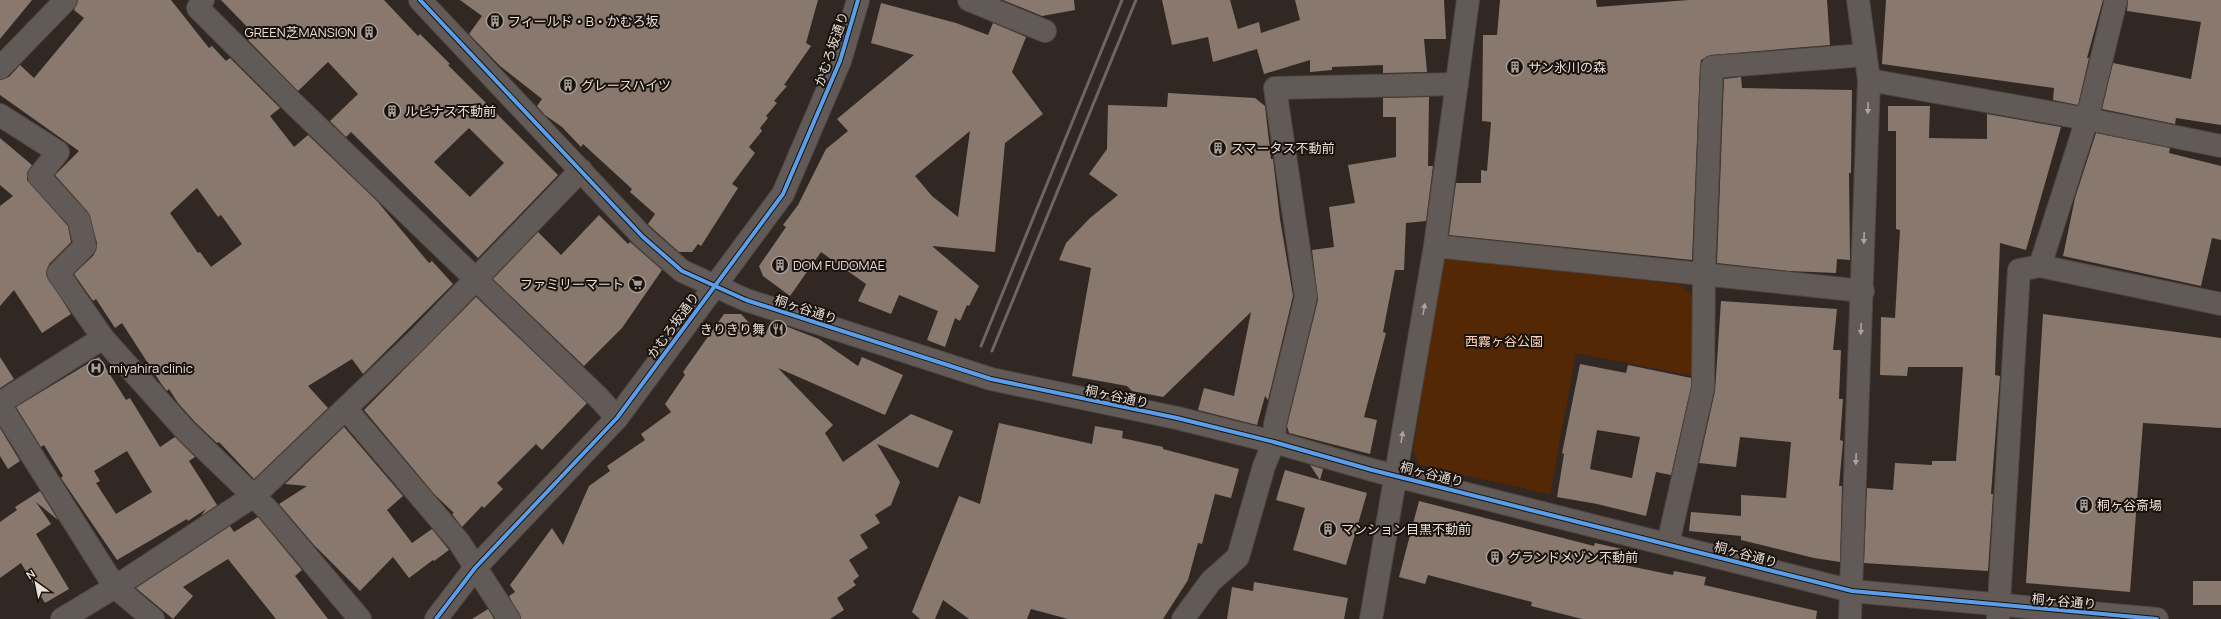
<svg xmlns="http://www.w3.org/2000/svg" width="2221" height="619" viewBox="0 0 2221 619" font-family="Manrope,'Noto Sans JP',sans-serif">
  <rect width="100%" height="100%" fill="#312823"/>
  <!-- green -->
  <polygon fill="#552805" points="1452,256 1681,285 1694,297 1695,376 1576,353 1550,494 1420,465 1413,452 1442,263"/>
  <!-- building -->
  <g fill="#89786e" fill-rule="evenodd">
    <polygon points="0,0 32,0 0,39"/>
    <path d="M78,0H171L209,48L212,46L226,61L230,58L280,108L270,116L294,147L308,135L377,201L429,263L432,261L453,284L363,374L352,359L308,386L328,408L254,479L219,442L217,443L195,422L178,403L169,389L167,391L162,385L122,323L115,328L96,299L93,301L74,274L94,255L97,243L88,212L55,175L79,151L0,95V80L9,77L20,65L34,78L84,18L74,10ZM197,188L218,217L221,215L242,244L211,267L200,252L198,253L170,213Z"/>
    <path d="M221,0H384L418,36L420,34L450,64L448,65L558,175L478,258L351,132L346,137L330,121L358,94L328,62L298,91L248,40L254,34ZM469,128L504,163L470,197L434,162Z"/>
    <polygon points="460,0 818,0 806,43 811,46 784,85 787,86 774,101 777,103 766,116 768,118 760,128 762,131 749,147 755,153 732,184 738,188 701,246 698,244 692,252 679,252 652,228 648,224 655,214 630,192 632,189 583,144 581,147 562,127 545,115 537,106 542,99 500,66 469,34 482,16"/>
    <polygon points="1003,0 1074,0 1075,10 1042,16"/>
    <polygon points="1162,0 1230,0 1238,29 1259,22 1261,33 1300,20 1295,0 1444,0 1446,39 1424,39 1427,72 1383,73 1383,65 1332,67 1332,70 1310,72 1310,60 1264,74 1257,49 1213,62 1208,37 1172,45"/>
    <polygon points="1500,0 1596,0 1597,7 1689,0 1827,0 1830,45 1711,55 1701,60 1700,67 1692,260 1449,235 1456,183 1481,183 1481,170 1487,171 1491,122 1482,121 1483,35 1497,35"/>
    <polygon points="1886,0 2103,0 2087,58 2089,58 2078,105 2053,100 2054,88 1882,64"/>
    <polygon points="2128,0 2221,0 2221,125 2176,118 2175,124 2102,109 2113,63 2191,79 2201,22 2127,11"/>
    <path d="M881,3L956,23L988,35L993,23L1026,37L1012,72L1043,114L1005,143L995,252L932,246L979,286L969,306L967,305L960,321L955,318L945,347L927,340L938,311L899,295L891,314L858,301L866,284L821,252L790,296L763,276L759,266L786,227L783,225L798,205L826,149L848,131L837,119L914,55L871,43ZM970,131L958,217L932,196L915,176Z"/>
    <polygon points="1741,77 1742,88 1852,90 1851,173 1849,173 1850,260 1837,259 1836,273 1789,271 1717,263 1724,79"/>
    <polygon points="1168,93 1255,98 1265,106 1271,159 1273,159 1280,219 1293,296 1268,400 1265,396 1257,425 1198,410 1204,388 1234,396 1251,312 1163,397 1132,391 1127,386 1072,376 1091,268 1059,260 1066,243 1090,218 1118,195 1089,174 1107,149 1108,105 1167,107"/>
    <polygon points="1429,97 1428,166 1433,166 1426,221 1406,223 1404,270 1395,270 1383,332 1386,333 1364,417 1377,420 1370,454 1289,433 1287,426 1318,300 1312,250 1334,247 1329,207 1355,203 1348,165 1396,157 1396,117 1383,117 1383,98"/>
    <polygon points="1888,106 1930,106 1929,138 1987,139 1987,114 2061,127 2026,250 2000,243 1995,375 2000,376 1991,494 1993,494 1988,571 1864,563 1867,488 1893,490 1895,463 1932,465 1932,461 1956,461 1963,367 1908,367 1907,376 1880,375 1881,317 1895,318 1900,230 1896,229 1896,131 1888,131"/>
    <polygon points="2096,133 2170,148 2169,153 2221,166 2221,240 2212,238 2201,286 2063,256 2075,198"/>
    <polygon points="0,138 32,165 27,173 27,180 68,226 71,242 49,264 46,274 71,314 42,333 14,290 0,306 0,206 13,196 0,185"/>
    <polygon points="599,215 628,244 630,242 662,270 622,328 584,366 493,279 538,232 561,255"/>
    <polygon points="476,297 587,403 542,450 536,444 497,483 503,489 484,508 482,506 462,527 452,514 454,513 435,495 364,410"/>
    <polygon points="1721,301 1837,309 1833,350 1841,350 1839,399 1843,399 1840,440 1843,441 1839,486 1842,486 1840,562 1814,558 1741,540 1741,536 1689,531 1691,512 1741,516 1741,495 1786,498 1791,442 1740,437 1736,467 1699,463 1715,391"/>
    <polygon points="724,314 741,314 763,338 772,321 819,339 858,366 862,357 903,375 885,415 778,368 833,425 825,433 843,462 911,414 953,431 938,468 877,444 900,482 891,505 875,515 880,523 860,535 868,548 849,560 859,576 853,581 856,585 837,598 844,610 830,619 521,619 509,596 515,592 510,585 552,528 563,545 589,486 610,471 607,466 645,440 641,434 671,412 665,404 685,375 683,372"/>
    <polygon points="2043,314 2221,338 2221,428 2143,423 2130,592 2026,583"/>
    <polygon points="0,357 14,379 0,388"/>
    <path d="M99,357L126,400L130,398L160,447L175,437L195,457L189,461L217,505L201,516L206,509L188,521L187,519L117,560L61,478L63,476L44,445L41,447L16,407ZM127,451L152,492L116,514L96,483L100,481L94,471Z"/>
    <path d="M1580,364L1626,373L1628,365L1691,378V387L1671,475L1656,472L1646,516L1597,504L1557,497L1564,454L1562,453ZM1597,430L1640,437L1632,478L1590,469Z"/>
    <polygon points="999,423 1092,444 1095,426 1123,431 1122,438 1163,447 1163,449 1239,469 1231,498 1215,494 1202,544 1198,543 1188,580 1163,619 1068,619 1031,609 1027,619 969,619 943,600 935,619 920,619 912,612 959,496 980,504"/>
    <polygon points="344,427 403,496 387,510 412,543 432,529 449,550 434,561 433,560 409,578 393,557 360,591 314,545 279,504 307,486 285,484"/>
    <polygon points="0,428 20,461 8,469 0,456"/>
    <polygon points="1310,465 1323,469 1320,480 1367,493 1346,565 1293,550 1305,508 1276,500 1285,470 1320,480"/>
    <polygon points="40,491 58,520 36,502 51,524 36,534 69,589 45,603 21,563 0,578 0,522 17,510 15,507"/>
    <polygon points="1419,501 1594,546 1595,543 1622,549 1619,564 1673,575 1674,571 1706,577 1704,585 1817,611 1816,619 1582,619 1531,606 1532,602 1428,575 1425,584 1399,577"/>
    <polygon points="258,517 302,570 295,576 328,619 276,619 228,559 183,587 193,596 173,619 136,588 230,526 234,532"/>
    <rect x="2193" y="581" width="28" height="24"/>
    <polygon points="1254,582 1348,598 1344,619 1227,619 1232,587 1253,591"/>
    <polygon points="488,609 494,619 472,619"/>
  </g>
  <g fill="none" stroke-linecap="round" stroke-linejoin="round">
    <defs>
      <g id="street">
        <polyline points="203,0 198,8 293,103 600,399 617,418"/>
        <polyline points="969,0 1045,31"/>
        <polyline points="0,68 66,0"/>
        <polyline points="1869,80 2087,119 2221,146"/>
        <polyline points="0,115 58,152 39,176 79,220 85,246 58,273 103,338 186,431 267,509 360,619"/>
        <polyline points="1435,246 1863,291"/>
        <polyline points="2040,266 2087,119 2116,0"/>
        <polyline points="0,403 103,338"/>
        <polyline points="0,405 115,587 153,619"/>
        <polyline points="346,409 459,542 509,619"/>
        <polyline points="1668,544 1703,388 1704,273 1712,67 1865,55"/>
        <polyline points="62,619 115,587 255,495 418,339 581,170"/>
        <polyline points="1183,619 1211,581 1238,557 1264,466 1274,442 1275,424 1306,297 1275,88 1457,84"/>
        <polyline points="1371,619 1435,246 1468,0"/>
        <polyline points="1850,619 1869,80 1858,0"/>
        <polyline points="1998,619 2019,270 2040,266 2221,304"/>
      </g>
      <g id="secondary">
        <polyline points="420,0 643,237 682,271 746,300 991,379 1177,418 1274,442 1372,470 1852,591 2157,619"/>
        <polyline points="436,619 475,568 617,418 783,194 840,61 858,0"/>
      </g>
    </defs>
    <!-- street casing -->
    <use href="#street" stroke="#4e4641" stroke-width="24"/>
    <!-- secondary casing -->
    <use href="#secondary" stroke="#4e4641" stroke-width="24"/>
    <!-- street -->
    <use href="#street" stroke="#615a56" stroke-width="22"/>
    <!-- secondary -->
    <use href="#secondary" stroke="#615a56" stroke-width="22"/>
    <!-- rail -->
    <g stroke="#6d6662" stroke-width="3">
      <polyline points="981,346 1122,0"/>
      <polyline points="992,351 1136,0"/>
    </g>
    <defs>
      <g id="cycleway">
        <polyline points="420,0 643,237 682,271 746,300 991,379 1177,418 1274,442 1372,470 1852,591 2157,619"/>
        <polyline points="436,619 475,568 617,418 783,194 840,61 858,0"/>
      </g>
    </defs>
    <!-- cycleway casing -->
    <use href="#cycleway" stroke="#19120d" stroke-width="6"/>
    <!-- cycleway -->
    <use href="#cycleway" stroke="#5a9eea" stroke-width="4"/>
  </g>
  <!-- one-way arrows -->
  <defs><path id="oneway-solid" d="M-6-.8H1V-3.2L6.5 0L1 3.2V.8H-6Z"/></defs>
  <g fill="#aca39e">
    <use href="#oneway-solid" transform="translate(1868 108) rotate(92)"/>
    <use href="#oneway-solid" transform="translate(1864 238) rotate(92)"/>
    <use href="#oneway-solid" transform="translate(1424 309) rotate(-80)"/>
    <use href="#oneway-solid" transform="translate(1861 329) rotate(92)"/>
    <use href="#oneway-solid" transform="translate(1402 437) rotate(-80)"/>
    <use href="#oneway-solid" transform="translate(1856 459) rotate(92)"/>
  </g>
  <!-- icons -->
  <defs>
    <symbol id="building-ring" viewBox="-11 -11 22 22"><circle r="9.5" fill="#19120d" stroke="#a99f99" stroke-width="1.5"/><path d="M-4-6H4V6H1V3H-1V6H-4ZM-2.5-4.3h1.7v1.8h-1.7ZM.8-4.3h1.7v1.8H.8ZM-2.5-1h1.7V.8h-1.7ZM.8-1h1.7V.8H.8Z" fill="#a99f99"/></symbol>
    <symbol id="supermarket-ring" viewBox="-11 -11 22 22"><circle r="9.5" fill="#19120d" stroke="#a99f99" stroke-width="1.5"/><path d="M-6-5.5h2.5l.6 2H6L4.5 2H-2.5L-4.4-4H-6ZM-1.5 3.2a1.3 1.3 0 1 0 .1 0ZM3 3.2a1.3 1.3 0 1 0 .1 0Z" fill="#a99f99"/></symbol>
    <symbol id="restaurant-ring" viewBox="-11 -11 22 22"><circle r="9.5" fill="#19120d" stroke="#a99f99" stroke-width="1.5"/><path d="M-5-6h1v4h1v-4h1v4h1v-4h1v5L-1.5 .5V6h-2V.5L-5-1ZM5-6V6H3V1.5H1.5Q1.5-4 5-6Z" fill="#a99f99"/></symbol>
    <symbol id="hospital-ring" viewBox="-11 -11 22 22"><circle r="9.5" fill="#19120d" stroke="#a99f99" stroke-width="1.5"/><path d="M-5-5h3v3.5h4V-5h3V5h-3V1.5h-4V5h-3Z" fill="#a99f99"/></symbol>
  </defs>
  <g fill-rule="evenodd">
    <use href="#building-ring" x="485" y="11" width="20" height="20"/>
    <use href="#building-ring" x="359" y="22" width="20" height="20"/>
    <use href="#building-ring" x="1505" y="57" width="20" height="20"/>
    <use href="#building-ring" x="558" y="75" width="20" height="20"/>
    <use href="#building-ring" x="382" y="101" width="20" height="20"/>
    <use href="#building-ring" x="1208" y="138" width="20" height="20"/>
    <use href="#building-ring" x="770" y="255" width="20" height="20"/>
    <use href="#supermarket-ring" x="627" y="274" width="20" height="20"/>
    <use href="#restaurant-ring" x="768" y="319" width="20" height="20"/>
    <use href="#hospital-ring" x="86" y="358" width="20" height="20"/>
    <use href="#building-ring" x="2074" y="495" width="20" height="20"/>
    <use href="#building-ring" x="1318" y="519" width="20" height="20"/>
    <use href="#building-ring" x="1485" y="547" width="20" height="20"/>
  </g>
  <g text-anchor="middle" stroke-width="4" stroke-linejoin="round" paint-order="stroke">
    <!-- poi labels -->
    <g font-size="13" fill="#eadfd8" stroke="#19120d" text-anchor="start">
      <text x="508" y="26">フィールド・B・かむろ坂</text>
      <text x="356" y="37" text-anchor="end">GREEN芝MANSION</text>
      <text x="1528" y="72">サン氷川の森</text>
      <text x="581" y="90">グレースハイツ</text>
      <text x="405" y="116">ルピナス不動前</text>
      <text x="1231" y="153">スマータス不動前</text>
      <text x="793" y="270">DOM FUDOMAE</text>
      <text x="624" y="289" text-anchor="end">ファミリーマート</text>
      <text x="765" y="334" text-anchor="end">きりきり舞</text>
      <text x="109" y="373">miyahira clinic</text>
      <text x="2097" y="510">桐ヶ谷斎場</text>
      <text x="1341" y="534">マンション目黒不動前</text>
      <text x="1508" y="562">グランドメゾン不動前</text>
    </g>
    <!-- street labels -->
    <g font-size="13" fill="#eadfd8" stroke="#19120d">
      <text transform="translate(831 49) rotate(-71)" y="5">かむろ坂通り</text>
      <text transform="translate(806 309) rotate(18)" y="5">桐ヶ谷通り</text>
      <text transform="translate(673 325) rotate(-54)" y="5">かむろ坂通り</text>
      <text transform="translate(1117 396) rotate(12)" y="5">桐ヶ谷通り</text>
      <text transform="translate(1432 474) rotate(14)" y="5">桐ヶ谷通り</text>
      <text transform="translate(1746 554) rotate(15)" y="5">桐ヶ谷通り</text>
      <text transform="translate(2064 601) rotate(5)" y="5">桐ヶ谷通り</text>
    </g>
    <!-- park labels -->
    <g font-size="13" fill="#fcd2b8" stroke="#19120d">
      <text x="1504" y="346">西霧ヶ谷公園</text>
    </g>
  </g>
  <!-- north arrow -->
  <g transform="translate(36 583) rotate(327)" stroke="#19120d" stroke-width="3" paint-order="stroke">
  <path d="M0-3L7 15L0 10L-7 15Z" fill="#eadfd8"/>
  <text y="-6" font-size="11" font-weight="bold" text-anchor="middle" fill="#eadfd8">N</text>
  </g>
</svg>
